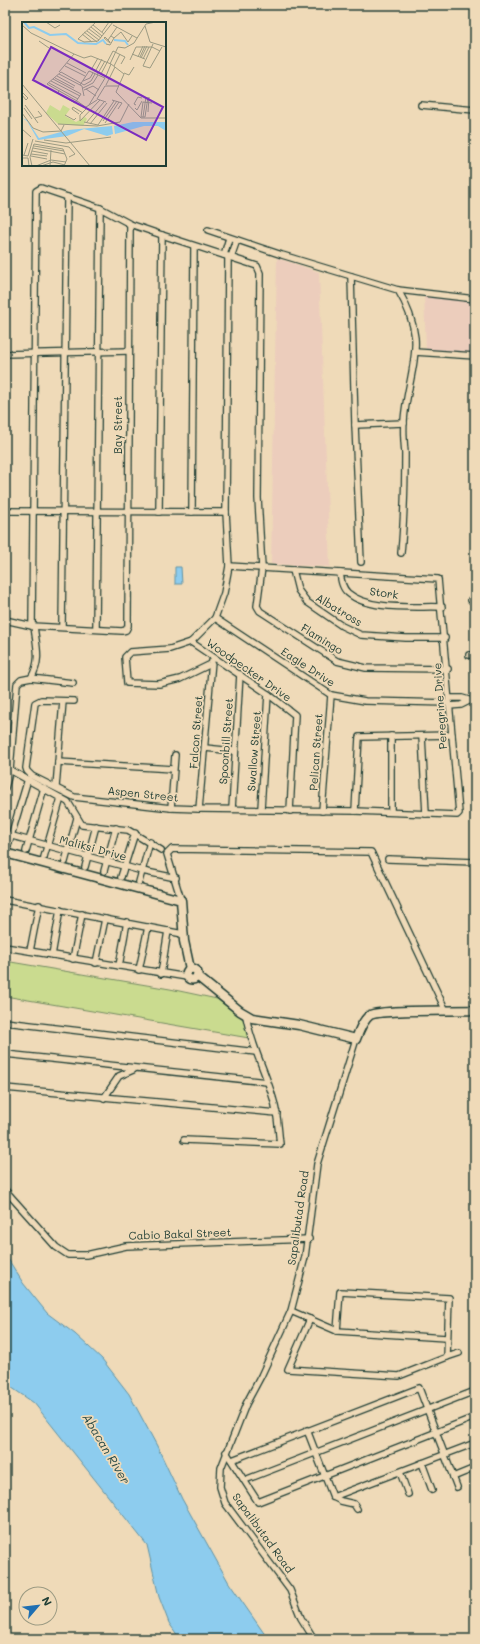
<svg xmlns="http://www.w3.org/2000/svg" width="480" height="1644" viewBox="0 0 480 1644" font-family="Mali,sans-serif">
  <rect width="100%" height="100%" fill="#efdab8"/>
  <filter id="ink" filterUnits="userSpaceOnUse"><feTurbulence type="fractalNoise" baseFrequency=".025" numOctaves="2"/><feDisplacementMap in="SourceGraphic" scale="8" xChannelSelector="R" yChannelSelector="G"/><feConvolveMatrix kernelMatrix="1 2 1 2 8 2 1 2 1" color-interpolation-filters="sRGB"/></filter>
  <g filter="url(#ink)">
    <!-- built -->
    <g fill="#eccdbc">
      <polygon points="277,258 319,272 330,567 271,564"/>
      <polygon points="424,294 475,301 475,354 426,351"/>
    </g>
    <!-- green -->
    <polygon fill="#cadb8f" stroke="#748c62" points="5,961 170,989 217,999 243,1019 249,1038 5,996"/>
    <!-- water -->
    <g fill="#8dccee" stroke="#6193a4">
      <polygon points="175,567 181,567 182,584 175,584"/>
      <polygon points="5,1254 23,1283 47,1313 75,1334 102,1359 129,1394 157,1446 182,1499 229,1583 268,1639 180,1639 169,1623 159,1597 147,1545 34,1403 5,1383"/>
    </g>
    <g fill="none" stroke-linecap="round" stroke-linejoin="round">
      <defs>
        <g id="street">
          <polyline points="421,105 475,110"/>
          <polyline points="208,230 282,255 398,290 475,299"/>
          <polyline points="224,255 229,238"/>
          <polyline points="231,257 237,240"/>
          <polyline points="351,276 355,425 361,562"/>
          <path d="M398,290C407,305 413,320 415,338C417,364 405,395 404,422C403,432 404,442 405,453C405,486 404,520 401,553"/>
          <polyline points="415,352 475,356"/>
          <polyline points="5,354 129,351"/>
          <polyline points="355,425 404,423"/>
          <polyline points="5,511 226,512"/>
          <polyline points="159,512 162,235"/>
          <polyline points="192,512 194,247"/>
          <polyline points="293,570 298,590 307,602 342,626 361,635 406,638 445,638"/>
          <path d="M340,573C341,580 342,588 348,593C369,611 415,606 442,607"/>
          <polyline points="471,600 475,600"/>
          <polyline points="215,618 331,695 365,701 449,703"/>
          <polyline points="5,620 32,626 122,631 126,630 128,626 130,224"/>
          <polyline points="32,626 36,191 41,188 100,208 130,224 162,235 257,266 260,273 258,498 262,568 257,606 260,611 337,661 366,668 448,669"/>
          <polyline points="62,627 67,197"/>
          <polyline points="96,629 100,208"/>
          <polyline points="191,642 268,694 295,715 290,811"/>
          <polyline points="469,655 475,655"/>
          <polyline points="211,664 180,679 159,684 127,683 125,657 130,652 170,649 191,642 215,618 224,593 229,566 226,512 228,256"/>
          <polyline points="31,678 73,683"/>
          <polyline points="449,698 462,698 475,702"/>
          <polyline points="74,701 41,700 35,703 26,768 27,771 32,776 74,797 171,808 199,809 355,811 457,815 459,813 438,579 229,566"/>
          <polyline points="449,706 461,705 469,701"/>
          <polyline points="391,736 391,812"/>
          <polyline points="422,736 426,814"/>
          <polyline points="205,748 234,751"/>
          <polyline points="58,762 173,769"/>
          <polyline points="10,770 68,802 82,825 128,830 161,850"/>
          <polyline points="56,787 63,701"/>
          <path d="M5,788L10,770L17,684L21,680L31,678C42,660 36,645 34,626"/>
          <polyline points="171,808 175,755"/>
          <polyline points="199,809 212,661"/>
          <polyline points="232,809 240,674"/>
          <polyline points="261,809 268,694"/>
          <polyline points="322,811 331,695"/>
          <polyline points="355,811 359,737 452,735"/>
          <polyline points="5,834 142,871 176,878"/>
          <polyline points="8,846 28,779"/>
          <polyline points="26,851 44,788"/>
          <polyline points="44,857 61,798"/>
          <polyline points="388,859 475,862"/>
          <polyline points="65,862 77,818"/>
          <polyline points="85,867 96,826"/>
          <polyline points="104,871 116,828"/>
          <polyline points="121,877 135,833"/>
          <polyline points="139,882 150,842"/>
          <polyline points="5,900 183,934"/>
          <polyline points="181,900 167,854 172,849 371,852 446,1011"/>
          <polyline points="5,947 187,977"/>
          <polyline points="30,951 39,905"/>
          <polyline points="52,955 60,910"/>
          <polyline points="73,959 82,914"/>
          <polyline points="96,963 105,919"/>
          <polyline points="119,966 127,922"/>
          <polyline points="139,970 148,927"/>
          <polyline points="161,974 168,931"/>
          <polyline points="5,1022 256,1052"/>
          <polyline points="5,1054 267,1082"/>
          <polyline points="5,1088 277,1113"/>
          <polyline points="104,1098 119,1076 133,1070"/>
          <path d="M184,1140L280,1144C278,1129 278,1113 273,1098C265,1070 251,1045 246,1016"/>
          <polyline points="5,1190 56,1247 68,1255 86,1255 126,1246 309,1239"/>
          <polyline points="291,1311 337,1331 446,1338"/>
          <polyline points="310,1319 288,1369 399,1376 447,1357"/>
          <polyline points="337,1331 340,1292 449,1298 447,1357 459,1353"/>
          <polyline points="307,1430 333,1497 341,1501 354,1504 357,1509"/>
          <polyline points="226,1452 258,1502 475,1417"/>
          <polyline points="232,1460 419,1388 457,1487"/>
          <polyline points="422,1463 432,1490"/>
          <polyline points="400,1472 408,1494"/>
          <polyline points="453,1477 475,1468"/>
          <polyline points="245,1480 475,1391"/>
          <polyline points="333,1497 475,1443"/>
          <polyline points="314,1639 301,1618 290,1590 225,1503 220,1487 221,1468 246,1404 261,1376 291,1311 305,1257 317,1164 356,1039"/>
        </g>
        <g id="secondary">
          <polyline points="5,853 181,900 184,941 190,969"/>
          <circle cx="192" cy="974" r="5.5"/>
          <path d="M197,976L240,1011L252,1018L299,1025L356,1039C359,1031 363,1020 370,1015C381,1009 457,1011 475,1010"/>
        </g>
      </defs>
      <!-- street casing -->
      <use href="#street" stroke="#1f3d34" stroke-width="8"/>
      <!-- secondary casing -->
      <use href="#secondary" stroke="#1f3d34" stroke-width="11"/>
      <!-- street -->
      <use href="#street" stroke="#efdab8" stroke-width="5.5"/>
      <!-- secondary -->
      <use href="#secondary" stroke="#efdab8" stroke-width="8"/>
    </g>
  </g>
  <g text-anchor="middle" stroke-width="3.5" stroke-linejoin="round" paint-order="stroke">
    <!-- street labels -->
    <g font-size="11" fill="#1f3d34" stroke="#efdab8">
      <text transform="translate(118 425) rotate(-90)" y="4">Bay Street</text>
      <text transform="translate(384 593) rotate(8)" y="4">Stork</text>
      <text transform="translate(339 610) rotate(31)" y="4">Albatross</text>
      <text transform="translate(322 639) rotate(32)" y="4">Flamingo</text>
      <text transform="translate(308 667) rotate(33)" y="4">Eagle Drive</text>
      <text transform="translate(249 670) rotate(35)" y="4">Woodpecker Drive</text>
      <text transform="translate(440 706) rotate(-94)" y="4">Peregrine Drive</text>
      <text transform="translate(196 732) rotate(-86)" y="4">Falcon Street</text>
      <text transform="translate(226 741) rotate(-86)" y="4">Spoonbill Street</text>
      <text transform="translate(254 751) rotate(-86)" y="4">Swallow Street</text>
      <text transform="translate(316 752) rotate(-86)" y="4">Pelican Street</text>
      <text transform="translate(143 794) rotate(6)" y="4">Aspen Street</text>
      <text transform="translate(93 848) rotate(15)" y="4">Maliksi Drive</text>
      <text transform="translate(298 1218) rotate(-82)" y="4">Sapalibutad Road</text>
      <text transform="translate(180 1234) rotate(-2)" y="4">Cabio Bakal Street</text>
      <text transform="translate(263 1533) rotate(54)" y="4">Sapalibutad Road</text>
    </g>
    <!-- water labels -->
    <g font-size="12" font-style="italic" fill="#2a4b47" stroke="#efdab8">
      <text transform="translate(106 1449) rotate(59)" y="4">Abacan River</text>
    </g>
  </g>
  <!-- overview -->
  <g transform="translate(22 22)">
    <rect width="144" height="144" fill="#efdab8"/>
    <path d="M28,83L38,89L41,83L48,87L43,94L54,100L63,95L65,97L61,104L36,102L24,91Z" fill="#cadb8f"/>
    <path d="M0,96L5,98L17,116L46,108L90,104L91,112L85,114L62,107L45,114L16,118L5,99ZM111,100H144V109L136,104H122L93,112L92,104Z" fill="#8dccee"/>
    <path fill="none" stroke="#8dccee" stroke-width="2" d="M2,0L7,6L12,5L28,13L44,12L56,21L74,22L81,18L84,22M92,18L103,19L106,23"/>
    <path fill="none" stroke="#9c9b83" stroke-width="1" d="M24,0L33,6L38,3M74,0L56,17L62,20L76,19L91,0M0,3L9,11L52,32L62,36L69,34L89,42L102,52L94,70L119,96H144M71,3L82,12M91,3L115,16M123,4L128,20L144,25M69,5L80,14M67,7L79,16M65,9L77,18M62,10L75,20M80,10L87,0M60,12L70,20M89,14L92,16L99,10L106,20L110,14M83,15L88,20V21L82,16ZM86,18L95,5M17,19L27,26M84,22L88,23L92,16M110,32L123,37M116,35L121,24M118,35L123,24M119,36L125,24M121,37L127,25M108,38L114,25H130L138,29M45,41L64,51M88,42L96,25L103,26L112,21L124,2L134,0M43,44L63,54M92,44L98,32M121,44L128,46L140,25M121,44L131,22M69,48L76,36M37,50L52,32M73,50L80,37M102,51L107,53L112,45M37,52L60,64L62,74M79,52L91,29L103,35L99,42M75,53L83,39M81,53L84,54L89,42M35,54L53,64M33,56L52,66M31,57L59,72L53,81M29,59L58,74M61,59L68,56L71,51M27,61L56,77M0,62L68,144M58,63L67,49L83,56L67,83M84,63L93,45M61,66L71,61L76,53M64,67L74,74M37,68L36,71L53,81M62,68L71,64L77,68M0,70L6,76L4,78L0,73M90,78L100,81L96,87M55,79L25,62L39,50L62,63L69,59L73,52M55,79L65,86M84,80L75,77L83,64H97M3,83L16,101M114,83L112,82L116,75L120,76M64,85L75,78M2,86L10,97M65,86L58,93V99L78,78M113,86L115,88L120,79M126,90L127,75M0,91L11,106L21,110L39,109L42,103M57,92L50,87L51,85L61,91M43,93L52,98L54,96M119,95H123L126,75M119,95L121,80L130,81M121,95L124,75M13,96L20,94L16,89M81,99L95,79M62,100L76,103L92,79M64,101L82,80M83,101L97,80M36,102L75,104L98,100L107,82M68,102L85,81M0,107L9,115M22,118L44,121L89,115M13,119L47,125L53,132L47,135M12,124L42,129M11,126L43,132M10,129L26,132M9,132L25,134M0,133L6,134L11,117M2,133L6,121M9,134L25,137M0,136H6L7,144M10,144L8,135L12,122L41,127L45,137L42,144M14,144L29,138L44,140M19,144L31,140L43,143M28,144L29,128"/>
    <path fill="#7b2cbf" fill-opacity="0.15" stroke="#7b2cbf" stroke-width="2" d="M29,25L141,85L124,118L11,58Z"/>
    <rect width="144" height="144" fill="none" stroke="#1f3d34" stroke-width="2"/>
  </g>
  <!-- margin -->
  <rect width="480" height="1644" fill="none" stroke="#efdab8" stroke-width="20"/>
  <rect x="10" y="10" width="460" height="1624" fill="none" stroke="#1f3d34" stroke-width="1.5" filter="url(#ink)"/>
  <!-- north arrow -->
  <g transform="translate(38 1606) rotate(62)"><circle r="19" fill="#efdab8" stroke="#9c9b83"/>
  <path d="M0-3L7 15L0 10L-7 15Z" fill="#1f6fb2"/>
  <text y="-6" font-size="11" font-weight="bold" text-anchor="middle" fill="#1f3d34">N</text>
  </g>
</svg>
